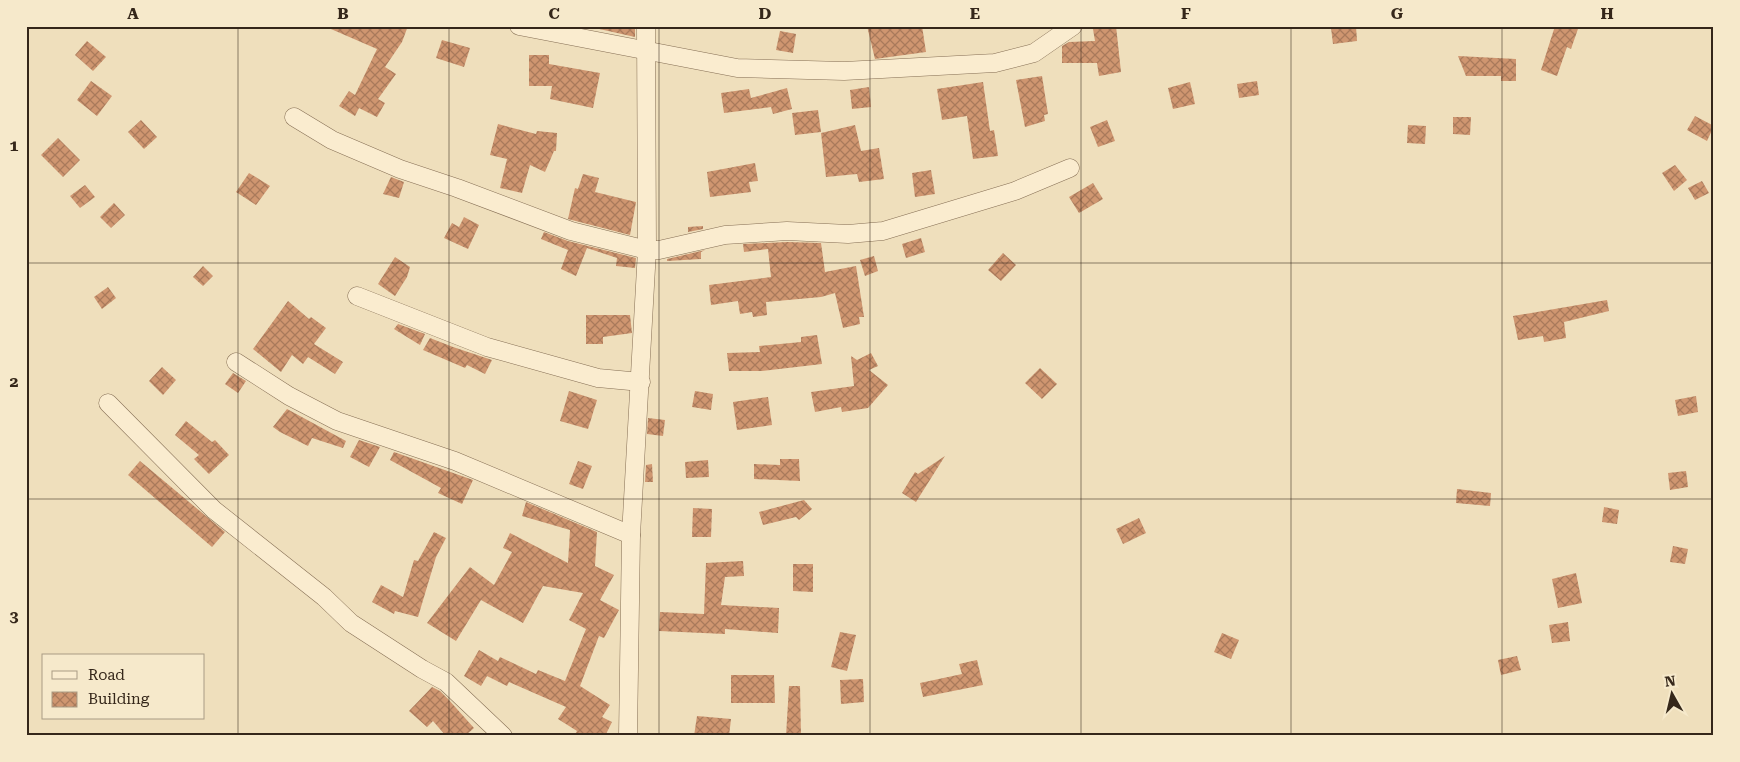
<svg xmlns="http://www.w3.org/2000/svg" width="1740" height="762" viewBox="0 0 1740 762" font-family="'Roboto Serif',serif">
  <defs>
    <pattern id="building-cross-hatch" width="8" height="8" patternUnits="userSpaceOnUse" patternTransform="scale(1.25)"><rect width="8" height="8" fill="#cf9670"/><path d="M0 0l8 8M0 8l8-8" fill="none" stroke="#a97a5b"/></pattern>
  </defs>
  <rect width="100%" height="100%" fill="#efdfbc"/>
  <!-- building -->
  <g fill="url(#building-cross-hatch)">
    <polygon points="324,26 408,26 402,42 385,67 396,74 378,99 385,103 377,117 359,108 355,116 339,106 349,91 355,95 377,49"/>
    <polygon points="586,26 635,26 635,37"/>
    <polygon points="867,26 922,26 926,52 875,59"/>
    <polygon points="1116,26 1121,72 1099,76 1097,63 1062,63 1062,46 1069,42 1095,41 1093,29"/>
    <polygon points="1356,26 1357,41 1333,44 1331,28"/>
    <polygon points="1555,26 1579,26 1571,49 1567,47 1557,76 1541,70"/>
    <polygon points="780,31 796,34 793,53 776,50"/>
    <polygon points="442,40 470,48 464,67 436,58"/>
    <polygon points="87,41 106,57 93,71 75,55"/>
    <polygon points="529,55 549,55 549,64 600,73 593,108 550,99 552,86 529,86"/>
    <polygon points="1458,56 1516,59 1516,81 1501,81 1501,76 1466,76"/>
    <polygon points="1042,76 1048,114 1044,115 1045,121 1025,127 1016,80"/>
    <polygon points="91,81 112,96 97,116 77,100"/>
    <polygon points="1257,81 1259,95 1239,98 1237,84"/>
    <polygon points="983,82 990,131 994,130 998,156 973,159 967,116 942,120 937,89"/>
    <polygon points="1190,82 1195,104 1173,109 1168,88"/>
    <polygon points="869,87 871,107 852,109 850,90"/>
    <polygon points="787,88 792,109 773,114 771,107 724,113 721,93 749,89 751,98"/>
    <polygon points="818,110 821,132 795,135 792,113"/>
    <polygon points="1695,116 1714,126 1707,141 1687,130"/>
    <polygon points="1453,117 1471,117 1470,135 1453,134"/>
    <polygon points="141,120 157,137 144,149 128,132"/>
    <polygon points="1107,120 1115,141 1098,147 1090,127"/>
    <polygon points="498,124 536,134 537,131 557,133 556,151 554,151 545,172 530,165 522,193 500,188 507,159 490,155"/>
    <polygon points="855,125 861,151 879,148 884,179 859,182 857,174 826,177 821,133"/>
    <polygon points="1408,125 1426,126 1425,144 1407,143"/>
    <polygon points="58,138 80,160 63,177 41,155"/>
    <polygon points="755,163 758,181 749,182 751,192 710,197 707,172"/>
    <polygon points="1675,165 1687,180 1674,191 1662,173"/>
    <polygon points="931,170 935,194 915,197 912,173"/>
    <polygon points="249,173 270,186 256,205 236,192"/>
    <polygon points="583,174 599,178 595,192 636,202 630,235 568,219 575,188 578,189"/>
    <polygon points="391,177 404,182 399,198 383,194"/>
    <polygon points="1702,181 1709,193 1695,200 1688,188"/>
    <polygon points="1093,183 1103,199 1079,213 1069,197"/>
    <polygon points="85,185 95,197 80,208 70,196"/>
    <polygon points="114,203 125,215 111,228 100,217"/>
    <polygon points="464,217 479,225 468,249 444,238 452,223 459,227"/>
    <polygon points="703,226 703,229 688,232 688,227"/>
    <polygon points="544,232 568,241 636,258 635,268 616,266 617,258 587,248 576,276 561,269 568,250 541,239"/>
    <polygon points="921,238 925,252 906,258 902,244"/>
    <polygon points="787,242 821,243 825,272 856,266 864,317 859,317 860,324 843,328 835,293 821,297 766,302 767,315 753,317 752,312 740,314 738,301 711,305 709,285 771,277 768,249 744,252 743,244"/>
    <polygon points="705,250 701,252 701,259 667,261 667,259"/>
    <polygon points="1003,253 1016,265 1001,281 988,270"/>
    <polygon points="874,256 878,271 865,276 860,260"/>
    <polygon points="395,257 410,267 407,277 395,296 378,284"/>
    <polygon points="203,266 213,276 203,286 193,277"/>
    <polygon points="108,287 116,298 102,309 94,297"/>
    <polygon points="1607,300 1609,311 1564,322 1566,338 1544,342 1543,336 1518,340 1513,316"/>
    <polygon points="288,301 309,319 311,317 326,328 314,344 343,362 335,374 308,357 303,364 292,355 281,372 253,349"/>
    <polygon points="586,315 630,315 632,333 603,337 603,344 586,344"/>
    <polygon points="398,324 425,334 420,345 394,329"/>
    <polygon points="817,335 822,364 762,371 729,371 727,353 760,352 759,346 801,342 801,337"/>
    <polygon points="430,338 453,347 492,360 485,374 467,365 465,368 423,350"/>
    <polygon points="871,353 878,366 869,370 888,385 868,408 842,412 841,407 815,412 811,392 854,386 851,356 857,360"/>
    <polygon points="162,367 176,380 163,395 149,381"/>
    <polygon points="1040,368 1057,384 1042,399 1025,383"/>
    <polygon points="233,373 246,381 238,393 225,384"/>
    <polygon points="569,391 597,400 588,429 560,421"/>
    <polygon points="695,391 713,394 711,410 692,407"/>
    <polygon points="1696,396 1698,412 1678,416 1675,400"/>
    <polygon points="768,397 772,425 737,430 733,402"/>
    <polygon points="287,409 346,441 343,448 312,438 308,446 280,432 273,427"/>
    <polygon points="648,418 665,420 663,436 647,434"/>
    <polygon points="186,421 212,442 215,440 229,455 209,474 194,459 199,455 175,435"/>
    <polygon points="359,440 380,447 369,467 350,457"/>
    <polygon points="394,452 473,480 462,504 438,493 441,488 390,460"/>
    <polygon points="945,456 916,502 902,493 915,472 918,474"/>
    <polygon points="780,459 799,459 800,481 754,479 754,464 780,465"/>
    <polygon points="708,460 709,477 686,478 685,462"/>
    <polygon points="140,461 225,532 212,547 128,475"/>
    <polygon points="578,461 592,466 583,489 569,484"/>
    <polygon points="652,464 653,482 645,482 646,465"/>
    <polygon points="1686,471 1688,487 1670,490 1668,473"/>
    <polygon points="1457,489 1491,493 1490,506 1456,503"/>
    <polygon points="804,500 812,509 799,520 796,517 763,525 759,512"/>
    <polygon points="526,502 597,532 595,566 614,575 600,600 619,610 604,638 599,636 580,686 610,705 602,717 612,722 605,736 574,736 577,731 558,719 566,707 509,682 507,686 487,676 481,686 464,676 479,650 498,661 500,657 536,674 538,670 565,681 586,629 569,620 583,593 543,586 523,623 481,600 456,641 427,623 470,567 494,585 512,552 503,548 510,533 568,563 570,530 522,516"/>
    <polygon points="1604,507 1619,510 1617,524 1602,522"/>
    <polygon points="693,508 712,509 711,537 692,537"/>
    <polygon points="1139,518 1146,533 1123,544 1116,529"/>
    <polygon points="434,532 446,538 436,557 418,617 395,611 394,614 372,602 381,585 403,597 414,560 418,561"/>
    <polygon points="1673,546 1688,549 1685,564 1670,562"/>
    <polygon points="743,561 744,576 725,577 721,605 779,608 778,633 725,629 725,634 659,631 660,612 704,614 706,563"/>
    <polygon points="793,564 813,564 813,592 793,591"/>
    <polygon points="1576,573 1582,603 1558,608 1552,579"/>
    <polygon points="1568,622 1570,641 1552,643 1549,625"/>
    <polygon points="840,632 856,635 847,671 831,667"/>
    <polygon points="1222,633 1239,640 1231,659 1214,652"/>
    <polygon points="1517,656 1521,670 1501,675 1498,660"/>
    <polygon points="977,660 983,685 923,697 920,683 962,674 959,664"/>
    <polygon points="731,675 774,675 775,703 731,703"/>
    <polygon points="863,679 864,702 841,704 840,680"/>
    <polygon points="789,686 800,686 801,736 786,736"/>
    <polygon points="432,687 440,691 448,699 474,728 465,736 446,736 433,721 427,727 409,711"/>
    <polygon points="697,716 731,719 729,736 694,736"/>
  </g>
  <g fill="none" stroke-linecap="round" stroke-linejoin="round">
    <defs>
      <g id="minor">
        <polyline points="519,26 737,68 844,71 995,63 1034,53 1073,26"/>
        <polyline points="294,117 332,140 400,169 457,188 571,231 647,250 659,250 725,235 787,231 848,234 883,231 1015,191 1070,168"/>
        <polyline points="357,296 487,347 598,378 641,382"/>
        <polyline points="236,362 289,396 337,421 455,461 631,535"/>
        <polyline points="108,403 214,510 324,597 351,623 422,669 446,682 503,736"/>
        <polyline points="628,736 631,535 647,250 646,26"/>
      </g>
    </defs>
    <!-- minor casing -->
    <use href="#minor" stroke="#866f55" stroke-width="19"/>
    <!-- minor -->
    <use href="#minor" stroke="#faeccf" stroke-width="18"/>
  </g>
  <!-- grid -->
  <path fill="none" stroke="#35271a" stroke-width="1" stroke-opacity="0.55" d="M238,26V736M449,26V736M659,26V736M870,26V736M1081,26V736M1291,26V736M1502,26V736M26,263H1714M26,499H1714"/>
  <!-- border -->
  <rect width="1740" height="762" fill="none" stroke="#f6e9cb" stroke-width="55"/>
  <!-- legend -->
  <rect x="42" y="654" width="162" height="65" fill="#f6e9cb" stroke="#a99b84"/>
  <rect x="52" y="671" width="25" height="8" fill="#faeccf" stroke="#a99b84"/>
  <text x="88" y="680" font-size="15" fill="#35271a">Road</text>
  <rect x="52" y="692" width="25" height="15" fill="url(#building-cross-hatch)" stroke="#a99b84"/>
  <text x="88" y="704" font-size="15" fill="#35271a">Building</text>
  <!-- north arrow -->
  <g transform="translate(1672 694) rotate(352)" stroke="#f6e9cb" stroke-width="4" paint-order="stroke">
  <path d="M0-4L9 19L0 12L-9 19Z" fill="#35271a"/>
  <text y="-8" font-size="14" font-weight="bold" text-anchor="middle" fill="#35271a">N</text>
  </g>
  <rect x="28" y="28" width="1684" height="706" fill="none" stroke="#35271a" stroke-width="2"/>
  <g font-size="16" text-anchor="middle" font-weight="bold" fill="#35271a">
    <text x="133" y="19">A</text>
    <text x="343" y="19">B</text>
    <text x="554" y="19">C</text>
    <text x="765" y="19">D</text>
    <text x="975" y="19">E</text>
    <text x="1186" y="19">F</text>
    <text x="1397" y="19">G</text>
    <text x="1607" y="19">H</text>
    <text x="14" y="151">1</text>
    <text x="14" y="387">2</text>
    <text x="14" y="622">3</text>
  </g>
</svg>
